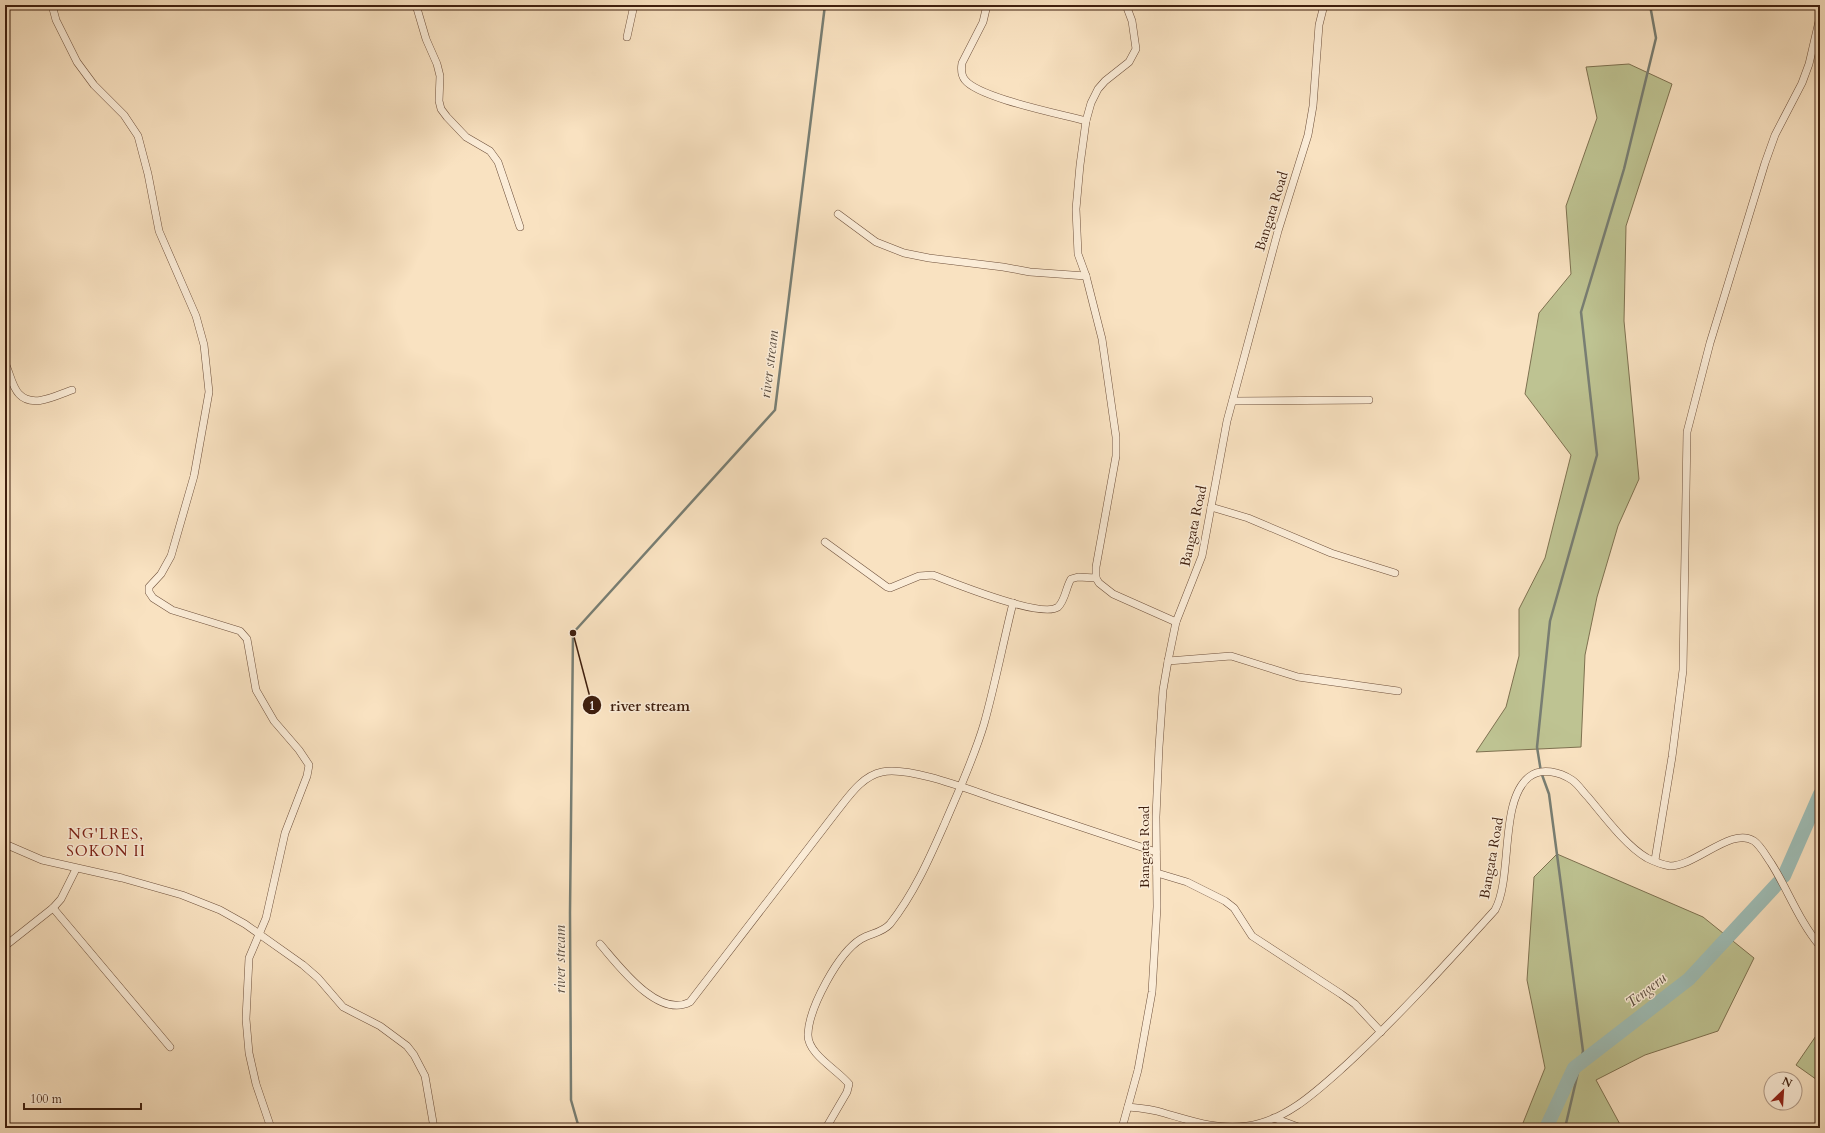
<svg xmlns="http://www.w3.org/2000/svg" width="1825" height="1133" viewBox="0 0 1825 1133" font-family="Cardo,serif">
  <rect width="100%" height="100%" fill="#f9e2c1"/>
  <filter id="stains"><feTurbulence type="fractalNoise" baseFrequency=".005" numOctaves="4"/><feColorMatrix values="0 0 0 0 .2 0 0 0 0 .09 0 0 0 0 .02 0 0 0 .5 -.17"/></filter>
  <radialGradient id="worn" r=".72"><stop offset=".6" stop-color="#630" stop-opacity="0"/><stop offset="1" stop-color="#630" stop-opacity=".3"/></radialGradient>
  <!-- green -->
  <g fill="#bec392" stroke="#7e7150">
    <polygon points="1629,64 1672,84 1626,226 1624,321 1639,479 1618,526 1597,597 1585,655 1581,747 1476,752 1506,707 1519,656 1519,609 1545,558 1571,455 1525,394 1539,313 1571,274 1566,206 1597,118 1586,67"/>
    <polygon points="1557,854 1703,917 1754,958 1718,1031 1645,1055 1596,1080 1622,1128 1521,1128 1545,1068 1527,980 1534,877"/>
    <polygon points="1820,1030 1820,1082 1796,1065"/>
  </g>
  <g fill="none" stroke-linecap="round" stroke-linejoin="round">
    <!-- stream -->
    <g stroke="#787e73" stroke-width="2.5">
      <polyline points="579,1128 571,1100 570,913 573,633 775,410 825,5"/>
      <polyline points="1565,1128 1583,1051 1549,794 1541,772 1537,747 1550,621 1597,455 1581,312 1624,169 1656,38 1650,5"/>
    </g>
    <!-- river -->
    <g stroke="#9ebdb6" stroke-width="14">
      <polyline points="1784,876 1820,794"/>
      <polyline points="1546,1128 1574,1068 1689,979 1778,883"/>
    </g>
    <defs>
      <g id="street">
        <polyline points="52,5 56,20 77,62 94,85 124,115 138,136 148,174 159,231 196,316 204,345 209,392 194,476 171,556 161,574 149,587 149,592 153,598 172,610 240,631 247,639 256,690 274,721 299,750 309,765 307,776 285,833 266,918 249,958 246,1019 249,1053 256,1084 271,1128"/>
        <polyline points="416,5 426,39 437,64 440,76 439,101 441,109 447,117 466,137 490,151 498,162 520,227"/>
        <path d="M987,5L983,22L962,63C961,69 961,75 965,80C979,98 1061,114 1086,121"/>
        <polyline points="1126,5 1132,21 1136,49 1129,62 1105,81 1098,89 1091,103 1086,121 1080,165 1076,209 1078,254 1086,276 1102,339 1116,437 1116,456 1096,567 1096,578 1099,583 1113,594 1176,622"/>
        <polyline points="627,37 634,5"/>
        <polyline points="838,214 876,242 904,253 929,258 1003,267 1030,272 1086,276"/>
        <path d="M5,363C10,373 12,387 19,394C33,409 57,395 72,390"/>
        <polyline points="1233,401 1369,400"/>
        <polyline points="1211,507 1248,518 1331,553 1395,573"/>
        <path d="M825,542L887,587L890,588L919,576L933,575C954,583 1042,619 1058,607C1065,601 1066,587 1071,579L1078,577L1096,578"/>
        <polyline points="1168,661 1231,656 1298,677 1398,691"/>
        <polyline points="5,844 42,860 122,878 182,895 220,910 245,924 303,965 318,978 343,1007 380,1026 407,1046 414,1055 425,1076 434,1128"/>
        <polyline points="1655,860 1672,757 1683,670 1687,432 1710,343 1765,163 1775,135 1802,83 1809,64 1820,17"/>
        <polyline points="1157,873 1187,882 1225,901 1234,908 1252,936 1341,994 1355,1004 1381,1032"/>
        <polyline points="53,908 170,1047"/>
        <path d="M600,944C619,966 658,1019 690,1002L837,811C849,796 862,776 882,772C909,766 970,790 997,799C1050,817 1103,834 1156,852"/>
        <polyline points="5,946 53,908 61,899 76,869"/>
        <path d="M1128,1107C1140,1108 1152,1109 1164,1113C1192,1121 1217,1130 1247,1126C1286,1121 1318,1090 1346,1065C1399,1016 1447,963 1495,910C1513,877 1499,801 1529,777C1541,767 1560,772 1572,780C1578,784 1583,792 1588,797C1604,816 1626,846 1647,858C1653,861 1664,865 1670,866C1696,866 1732,826 1754,841C1761,846 1766,856 1771,863C1788,890 1799,921 1820,946"/>
        <polyline points="1274,1118 1301,1128"/>
        <path d="M826,1128L847,1092L849,1084C838,1070 807,1054 808,1034C809,1008 838,953 861,939C871,933 882,933 890,924C914,894 930,857 945,823C959,790 974,758 984,724C995,685 1003,643 1013,603"/>
        <polyline points="1122,1128 1138,1070 1152,992 1157,907 1156,817 1159,747 1163,690 1168,661 1176,622 1202,556 1227,421 1278,231 1308,135 1313,106 1319,25 1324,5"/>
      </g>
    </defs>
    <!-- street casing -->
    <use href="#street" stroke="#6e503b" stroke-width="8"/>
    <!-- street -->
    <use href="#street" stroke="#fbecd7" stroke-width="7"/>
  </g>
  <g text-anchor="middle" stroke-width="3" stroke-linejoin="round" paint-order="stroke">
    <!-- street labels -->
    <g font-size="14" fill="#3f1f0e" stroke="#fbecd7">
      <text transform="translate(1271 211) rotate(-73)" y="5">Bangata Road</text>
      <text transform="translate(1193 526) rotate(-78)" y="5">Bangata Road</text>
      <text transform="translate(1144 847) rotate(-90)" y="5">Bangata Road</text>
      <text transform="translate(1491 858) rotate(-80)" y="5">Bangata Road</text>
    </g>
    <!-- water labels -->
    <g font-size="15" font-style="italic" fill="#5c4e40" stroke="#fbecd7">
      <text transform="translate(769 364) rotate(-83)" y="5">river stream</text>
      <text transform="translate(560 959) rotate(-90)" y="5">river stream</text>
      <text transform="translate(1646 990) rotate(-38)" y="5">Tengeru</text>
    </g>
    <!-- neighbourhood labels -->
    <g font-size="15" letter-spacing="1" fill="#7a1f14" stroke="#fbecd7">
      <text x="106" y="839">NG'LRES,<tspan x="106" dy="17">SOKON II</tspan></text>
    </g>
  </g>
  <!-- callouts -->
  <path fill="none" stroke="#3f1f0e" stroke-width="1.5" d="M573 633L592 705"/>
  <g fill="#3f1f0e" stroke="#fbecd7" stroke-width="1.5">
    <circle cx="573" cy="633" r="4"/>
    <circle cx="592" cy="705" r="10"/>
  </g>
  <g font-size="12" text-anchor="middle" font-weight="bold" fill="#fff">
    <text x="592" y="710">1</text>
  </g>
  <g font-size="15" text-anchor="middle" font-weight="bold" fill="#3f1f0e" stroke="#fbecd7" stroke-width="3" stroke-linejoin="round" paint-order="stroke">
    <text x="650" y="711">river stream</text>
  </g>
  <!-- margin -->
  <rect width="1825" height="1133" fill="none" stroke="#f9e2c1" stroke-width="20"/>
  <rect x="6" y="6" width="1813" height="1121" fill="none" stroke="#3f1f0e" stroke-width="2"/>
  <rect x="10" y="10" width="1805" height="1113" fill="none" stroke="#3f1f0e"/>
  <!-- north arrow -->
  <g transform="translate(1783 1091) rotate(25)"><circle r="19" fill="#fbecd7" stroke="#b09a87"/>
  <path d="M0-3L7 15L0 10L-7 15Z" fill="#8f2418"/>
  <text y="-6" font-size="11" font-weight="bold" text-anchor="middle" fill="#3f1f0e">N</text>
  </g>
  <!-- scale -->
  <path d="M24 1103v6h117v-6" fill="none" stroke="#3f1f0e" stroke-width="2"/>
  <text x="30" y="1103" font-size="12" fill="#3f1f0e" stroke="#fbecd7" stroke-width="3" paint-order="stroke">100 m</text>
  <rect width="100%" height="100%" filter="url(#stains)"/>
  <rect width="100%" height="100%" fill="url(#worn)"/>
</svg>
